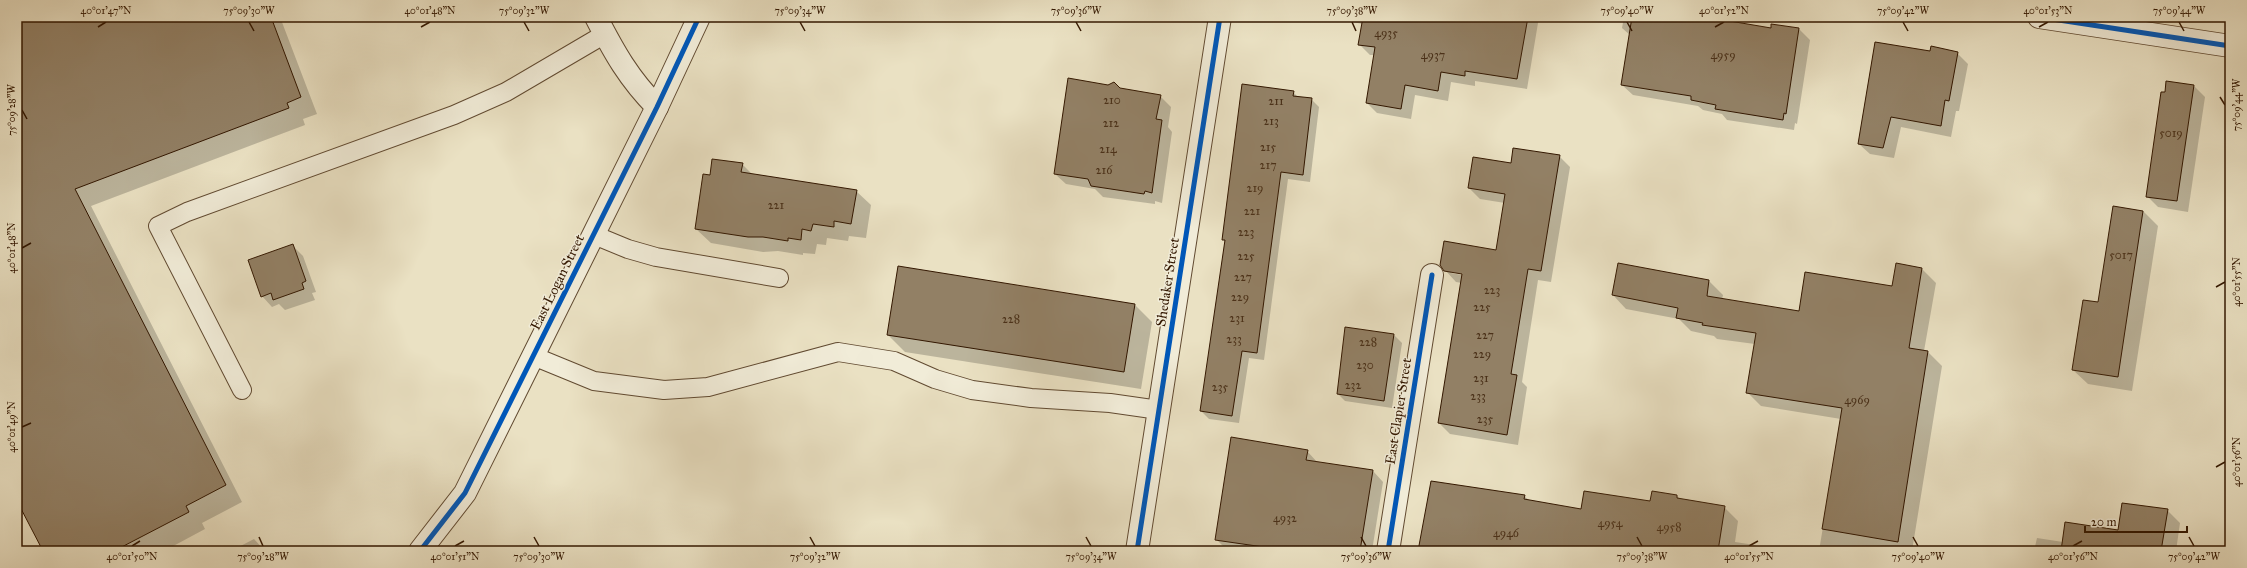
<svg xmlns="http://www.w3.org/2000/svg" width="2247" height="568" viewBox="0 0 2247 568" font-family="'IM FELL Great Primer',serif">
  <rect width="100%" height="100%" fill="#eae1c3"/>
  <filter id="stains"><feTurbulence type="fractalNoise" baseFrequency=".005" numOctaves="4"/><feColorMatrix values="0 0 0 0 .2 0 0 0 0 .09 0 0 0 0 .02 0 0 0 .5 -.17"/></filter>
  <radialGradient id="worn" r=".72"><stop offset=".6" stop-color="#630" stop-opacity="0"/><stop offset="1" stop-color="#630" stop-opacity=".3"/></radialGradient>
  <!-- shadow -->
  <g fill="#0003" fill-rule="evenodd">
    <polygon points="17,17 280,17 317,114 303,119 305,125 91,206 242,502 202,523 205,529 164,551 45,551 17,496"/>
    <polygon points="1325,17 1539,17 1527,89 1475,81 1475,86 1451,82 1448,101 1415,95 1411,119 1377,113 1367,103 1375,55 1370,55 1359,44 1363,24"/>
    <polygon points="1624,17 1700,17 1772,29 1772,25 1799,29 1810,40 1797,124 1795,123 1794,130 1727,120 1722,114 1703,110 1698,106 1633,95 1622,85 1630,35 1622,28"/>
    <polygon points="1957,53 1968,64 1959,111 1956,111 1951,137 1901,127 1894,158 1870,154 1859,144"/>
    <polygon points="2167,83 2194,86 2205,97 2188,212 2158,207 2147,196"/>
    <polygon points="1293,92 1298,97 1311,99 1319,107 1310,182 1288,179 1264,360 1249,358 1239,423 1209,419 1201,411 1225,242 1223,239"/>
    <polygon points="1160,96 1171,107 1168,127 1172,132 1162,203 1155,201 1155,204 1103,197 1095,189 1066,184 1055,174"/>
    <path d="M1559,156L1570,167L1551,282L1538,280L1522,382L1527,387L1518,445L1450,434L1439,423L1462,283L1456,282L1445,270L1497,251L1505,203L1480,199L1469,188L1511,164ZM1451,271L1467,274V276L1451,273Z"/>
    <polygon points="742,164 753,175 856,191 871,205 866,238 849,236 848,241 827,238 826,245 817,244 815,254 803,253 803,255 778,251 763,252 711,243 696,229 711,176"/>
    <polygon points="2143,211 2158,226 2132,391 2088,384 2073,370 2099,303"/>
    <polygon points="292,245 303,256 316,292 312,293 315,300 285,310 279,304 272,307 262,296"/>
    <polygon points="1922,269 1936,283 1924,351 1928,352 1942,366 1912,551 1887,551 1863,547 1862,551 1819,551 1841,419 1761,406 1747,392 1755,344 1717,339 1714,336 1691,331 1679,319 1626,309 1613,295 1709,281 1723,295 1722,300 1800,312 1893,287"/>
    <polygon points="1135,305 1152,322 1141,389 905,352 888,335"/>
    <polygon points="1346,328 1394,335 1402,343 1392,408 1345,401 1338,394"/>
    <polygon points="1307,451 1318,463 1373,471 1383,482 1372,551 1227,550 1216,539"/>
    <polygon points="1524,496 1530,501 1582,510 1651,502 1677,496 1681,500 1724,507 1738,521 1735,542 1755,545 1761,551 1421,551"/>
    <polygon points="2167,510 2180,523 2176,551 2034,551 2037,538 2063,542 2119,531"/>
    <polygon points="254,539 265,551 231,551"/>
  </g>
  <!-- building -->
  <g fill="#928065" stroke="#331700">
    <polygon points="17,17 271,17 301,97 287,103 289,108 75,189 226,485 186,506 189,512 114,551 43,551 17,501"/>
    <polygon points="1363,17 1528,17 1517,79 1465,71 1465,76 1441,72 1438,91 1405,85 1401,109 1366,103 1375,47 1358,45"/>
    <polygon points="1632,17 1706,17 1771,28 1771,24 1799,28 1786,114 1784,113 1783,120 1715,109 1716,105 1691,100 1691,96 1621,85"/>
    <polygon points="1875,42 1930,51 1931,46 1958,52 1949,101 1945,100 1941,126 1891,117 1883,148 1858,144"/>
    <polygon points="1068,78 1108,85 1114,82 1120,88 1161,95 1156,119 1162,120 1152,193 1145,191 1144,194 1091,186 1088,179 1054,174"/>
    <polygon points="2166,81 2194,85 2177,201 2146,197 2161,92 2165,92"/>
    <polygon points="1242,84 1294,91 1293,96 1312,98 1303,175 1281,172 1257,353 1242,351 1232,416 1200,411 1225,240 1222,240"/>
    <polygon points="1513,148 1560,155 1541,271 1528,269 1511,374 1517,375 1507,435 1438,423 1462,274 1444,271 1440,265 1444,241 1496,250 1505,194 1468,188 1473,157 1511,163"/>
    <polygon points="712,159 743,163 741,172 857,190 851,224 834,221 834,227 813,224 811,231 802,229 801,240 788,238 788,241 763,237 748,237 695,229 703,174 710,175"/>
    <polygon points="2113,206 2143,211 2118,377 2072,370 2083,300 2098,302"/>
    <polygon points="293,244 306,281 302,283 304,289 273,300 271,293 261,297 248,260"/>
    <polygon points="1618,263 1709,280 1707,296 1799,311 1805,272 1892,286 1896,263 1922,268 1909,348 1928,351 1898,542 1822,529 1842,408 1746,393 1756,333 1702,325 1703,323 1676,318 1678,308 1612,295"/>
    <polygon points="898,266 1135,304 1124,372 887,335"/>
    <polygon points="1345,327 1394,334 1384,401 1337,394"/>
    <polygon points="1231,437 1308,450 1306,460 1373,470 1360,551 1291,551 1215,540"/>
    <polygon points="1431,481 1525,495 1524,499 1581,509 1584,491 1650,501 1652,491 1677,495 1677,498 1725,506 1718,551 1418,551"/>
    <polygon points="2122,503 2168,509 2161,551 2061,551 2065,522 2118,530"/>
  </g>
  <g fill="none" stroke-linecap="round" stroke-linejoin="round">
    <defs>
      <g id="service">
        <polyline points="594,235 628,249 656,257 779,278"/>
        <polyline points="533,356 594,381 664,390 708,387 838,352 894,361 935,379 972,390 1031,398 1110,403 1159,410"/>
        <polyline points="242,390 158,226 187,212 454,115 506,92 605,34"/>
      </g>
      <g id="minor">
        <path d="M596,17C614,52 629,79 657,107"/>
        <polyline points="2039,17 2230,46"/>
        <polyline points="420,551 465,493 657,107 699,17"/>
        <polyline points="1137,551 1220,17"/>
        <polyline points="1388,551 1432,275"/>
      </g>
    </defs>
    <!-- service casing -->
    <use href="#service" stroke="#614a31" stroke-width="20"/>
    <!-- minor casing -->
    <use href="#minor" stroke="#614a31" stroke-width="24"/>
    <!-- service -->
    <use href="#service" stroke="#f1ecd8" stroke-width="18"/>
    <!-- minor -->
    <use href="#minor" stroke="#f1ecd8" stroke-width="22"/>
    <defs>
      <g id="cycleway">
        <polyline points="2039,17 2230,46"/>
        <polyline points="420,551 465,493 657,107 699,17"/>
        <polyline points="1137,551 1220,17"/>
        <polyline points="1388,551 1432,275"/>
      </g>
    </defs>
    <!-- cycleway casing -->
    <use href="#cycleway" stroke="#f1ecd8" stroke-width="8"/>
    <!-- cycleway -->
    <use href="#cycleway" stroke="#0057b8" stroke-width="5"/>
  </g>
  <!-- ticks -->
  <path fill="none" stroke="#331700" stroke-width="1.5" d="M249,22L254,31M524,22L529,31M800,22L805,31M1076,22L1081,31M1352,22L1356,31M1627,22L1632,31M1903,22L1908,31M2179,22L2184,31M98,27L106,22M421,27L430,22M1715,27L1724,22M2039,27L2048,22M2220,97L2225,105M22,110L27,119M22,248L31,243M2216,287L2225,282M22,427L31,423M2216,467L2225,462M259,537L263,546M534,537L539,546M810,537L815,546M1086,537L1091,546M1361,537L1366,546M1637,537L1642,546M1913,537L1918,546M2189,537L2194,546M132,546L140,541M455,546L464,541M1749,546L1758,541M2073,546L2082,541"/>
  <g text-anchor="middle" stroke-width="3" stroke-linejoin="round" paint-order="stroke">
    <!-- number labels -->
    <g font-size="12" fill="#4b3119">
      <text x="1386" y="37">4935</text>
      <text x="1433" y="59">4937</text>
      <text x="1723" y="59">4959</text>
      <text x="1112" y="104">210</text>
      <text x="1276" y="105">211</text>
      <text x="1271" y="125">213</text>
      <text x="1111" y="127">212</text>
      <text x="2171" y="137">5019</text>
      <text x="1268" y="151">215</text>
      <text x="1108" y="153">214</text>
      <text x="1268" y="169">217</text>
      <text x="1104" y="174">216</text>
      <text x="1255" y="192">219</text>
      <text x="776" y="209">221</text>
      <text x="1252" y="215">221</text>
      <text x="1246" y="236">223</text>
      <text x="2121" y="259">5017</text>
      <text x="1246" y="260">225</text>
      <text x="1243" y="281">227</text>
      <text x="1492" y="294">223</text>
      <text x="1240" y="301">229</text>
      <text x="1482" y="311">225</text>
      <text x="1237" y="322">231</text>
      <text x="1011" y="323">228</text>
      <text x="1485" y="339">227</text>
      <text x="1234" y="343">233</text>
      <text x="1368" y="346">228</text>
      <text x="1482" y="358">229</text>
      <text x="1365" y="369">230</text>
      <text x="1481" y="382">231</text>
      <text x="1353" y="389">232</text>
      <text x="1220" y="391">235</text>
      <text x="1478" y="400">233</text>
      <text x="1857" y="404">4969</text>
      <text x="1485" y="423">235</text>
      <text x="1285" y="522">4932</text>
      <text x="1610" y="527">4954</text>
      <text x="1669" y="531">4958</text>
      <text x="1506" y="537">4946</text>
    </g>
    <!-- street labels -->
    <g font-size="14" fill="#331700" stroke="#f1ecd8">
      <text transform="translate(557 282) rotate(-64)" y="5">East Logan Street</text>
      <text transform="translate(1167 282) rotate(-81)" y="5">Shedaker Street</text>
      <text transform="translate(1398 411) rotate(-81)" y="5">East Clapier Street</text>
    </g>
  </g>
  <!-- margin -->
  <rect width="2247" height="568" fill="none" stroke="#eae1c3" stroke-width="44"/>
  <!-- scale -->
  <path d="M2085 526v6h102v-6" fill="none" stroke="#331700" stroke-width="2"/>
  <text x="2091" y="526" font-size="12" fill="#331700" stroke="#f1ecd8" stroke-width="3" paint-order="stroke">20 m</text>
  <rect x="22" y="22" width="2203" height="524" fill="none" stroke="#331700" stroke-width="1.5"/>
  <g font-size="10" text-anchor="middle" fill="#331700">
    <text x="106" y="14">40°01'47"N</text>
    <text x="249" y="14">75°09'30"W</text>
    <text x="430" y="14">40°01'48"N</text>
    <text x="524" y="14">75°09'32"W</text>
    <text x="800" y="14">75°09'34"W</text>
    <text x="1076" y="14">75°09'36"W</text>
    <text x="1352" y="14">75°09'38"W</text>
    <text x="1627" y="14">75°09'40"W</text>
    <text x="1724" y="14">40°01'52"N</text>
    <text x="1903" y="14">75°09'42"W</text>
    <text x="2048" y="14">40°01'53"N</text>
    <text x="2179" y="14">75°09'44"W</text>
    <text transform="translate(2236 105) rotate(-90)" y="4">75°09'44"W</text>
    <text transform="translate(11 110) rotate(-90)" y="4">75°09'28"W</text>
    <text transform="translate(11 248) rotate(-90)" y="4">40°01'48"N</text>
    <text transform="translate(2236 282) rotate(-90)" y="4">40°01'55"N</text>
    <text transform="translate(11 427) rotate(-90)" y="4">40°01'49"N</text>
    <text transform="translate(2236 462) rotate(-90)" y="4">40°01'56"N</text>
    <text x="132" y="560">40°01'50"N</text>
    <text x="263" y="560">75°09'28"W</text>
    <text x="455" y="560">40°01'51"N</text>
    <text x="539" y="560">75°09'30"W</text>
    <text x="815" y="560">75°09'32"W</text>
    <text x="1091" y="560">75°09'34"W</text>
    <text x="1366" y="560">75°09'36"W</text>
    <text x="1642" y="560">75°09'38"W</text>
    <text x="1749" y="560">40°01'55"N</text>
    <text x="1918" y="560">75°09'40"W</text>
    <text x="2073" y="560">40°01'56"N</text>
    <text x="2194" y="560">75°09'42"W</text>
  </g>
  <rect width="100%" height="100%" filter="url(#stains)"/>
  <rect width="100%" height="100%" fill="url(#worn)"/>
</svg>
